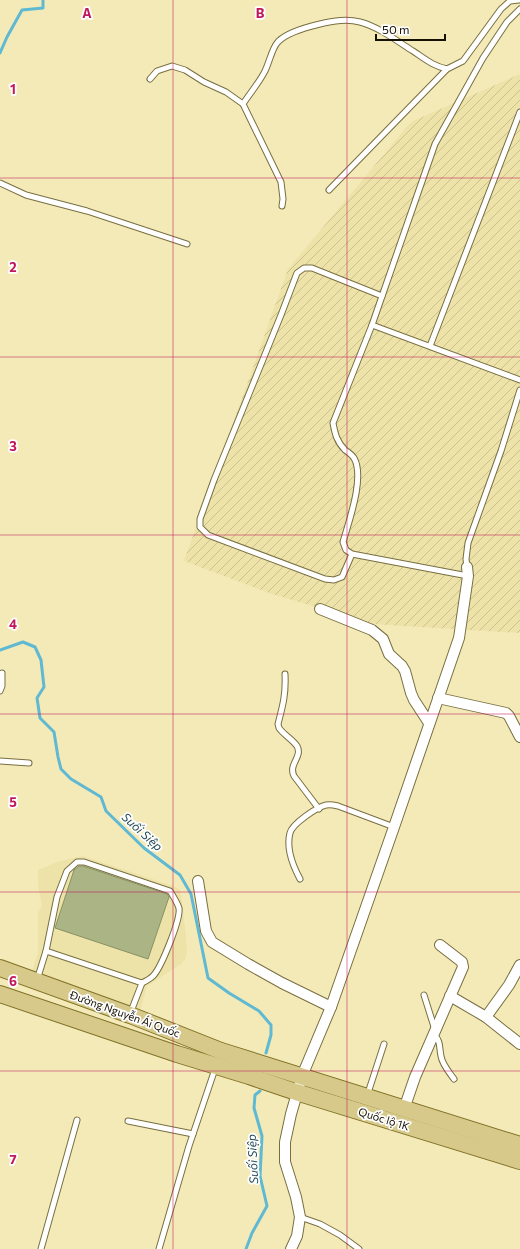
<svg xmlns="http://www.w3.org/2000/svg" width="520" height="1249" viewBox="0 0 520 1249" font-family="Commissioner,sans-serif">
  <defs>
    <pattern id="industrial-furrows" width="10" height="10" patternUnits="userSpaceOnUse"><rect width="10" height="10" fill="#ede2a8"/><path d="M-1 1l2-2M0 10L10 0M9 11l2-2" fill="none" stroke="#cac18f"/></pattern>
  </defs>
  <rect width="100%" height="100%" fill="#f4eab8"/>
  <!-- built -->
  <polygon fill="#ede2a8" points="83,856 173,886 179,889 181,894 186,937 187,952 185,959 181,964 147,986 140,1011 32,971 38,953 38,913 42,906 38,884 38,870 60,861"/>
  <!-- industrial -->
  <polygon fill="url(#industrial-furrows)" points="520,74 520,633 373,624 269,593 184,561 288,269 411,122"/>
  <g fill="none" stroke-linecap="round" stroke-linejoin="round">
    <!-- stream -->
    <g stroke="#60b9d2" stroke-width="3">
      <polyline points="0,53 7,37 22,10 43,8 43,0"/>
      <polyline points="0,650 23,642 35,647 41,660 44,687 37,698 40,718 54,732 58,757 61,769 71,779 101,797 106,811 144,848 180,875 191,894 208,978 229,993 259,1011 271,1025 271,1035 266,1053"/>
      <polyline points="246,1249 252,1233 267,1206 260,1176 262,1136 254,1108 255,1095 260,1091"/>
    </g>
  </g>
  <!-- building -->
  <polygon fill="#aab485" stroke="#899265" points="79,866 83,866 167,894 169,897 148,959 55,928 74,870"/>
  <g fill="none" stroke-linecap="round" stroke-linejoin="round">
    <defs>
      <g id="service">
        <polyline points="150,79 157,71 172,66 185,70 204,82 226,92 243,104"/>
        <polyline points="0,183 26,195 87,211 187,244"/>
        <polyline points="329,190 447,69"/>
        <path d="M282,206L283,199L281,182L243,104C250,93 259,83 265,71C269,63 272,49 277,43C284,34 301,29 312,26C327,22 344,18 360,22C379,27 397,41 413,51C425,59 433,66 447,69L463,61L501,9L510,1L519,0"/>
        <polyline points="372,325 520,380"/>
        <polyline points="430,346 520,112"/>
        <polyline points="352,554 342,577 334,580 325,579 208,535 200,527 200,519 214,480 281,315 297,273 304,268 312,268 382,296"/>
        <polyline points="467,567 466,559 468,543 501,451 520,390"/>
        <path d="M468,576L352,554L346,550L343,542C349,521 365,477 354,458C352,455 348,452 345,450C337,442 335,434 333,423L372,325L435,144L483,58L507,22L520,9"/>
        <path d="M285,674C286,694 283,705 278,724L279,728C284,735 292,739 297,746C303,757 288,764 294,776L319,809"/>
        <polyline points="0,691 2,686 2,673"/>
        <polyline points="0,761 29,763"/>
        <path d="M300,879C293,866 286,848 290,833C292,824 317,807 326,805C330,804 334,805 338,806L394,827"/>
        <path d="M46,951L57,897L67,871L77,862H84L170,891C173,896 177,902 179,908C181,919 161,968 153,976C150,979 146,981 142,983"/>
        <polyline points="37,980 46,951 142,983 130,1014"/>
        <polyline points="424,995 435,1030"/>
        <path d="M434,1035C441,1041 439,1047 441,1056C442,1064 449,1072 454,1079"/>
        <polyline points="367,1096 384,1044"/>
        <polyline points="128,1121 193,1134"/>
        <polyline points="300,1217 320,1224 340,1235 359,1249"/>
        <polyline points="41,1249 77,1120"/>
        <polyline points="159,1249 189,1146 215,1069"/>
      </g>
      <g id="minor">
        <polyline points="320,609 372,630 383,639 389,654 402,666 405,671 411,693 414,700 429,723"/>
        <polyline points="438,698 506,713 509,716 520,737"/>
        <polyline points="198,881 206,931 212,942 248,964 282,983 331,1007"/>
        <polyline points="450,996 486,1017 509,985 520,965"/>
        <polyline points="486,1017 520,1044"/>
        <polyline points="404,1109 415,1077 463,967 462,962 440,945"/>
        <polyline points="291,1249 297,1236 300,1217 296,1197 285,1162 285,1142 291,1114 302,1076 331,1007 394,827 459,638 468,576 467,567"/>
      </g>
      <g id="primary">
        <polyline points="0,968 130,1015 221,1051 520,1145"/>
        <polyline points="0,994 177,1054 249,1076 296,1092 520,1161"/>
      </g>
    </defs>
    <!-- service casing -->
    <use href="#service" stroke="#786f41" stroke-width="7"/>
    <!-- minor casing -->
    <use href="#minor" stroke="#786f41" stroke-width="12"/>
    <!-- primary casing -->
    <use href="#primary" stroke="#807126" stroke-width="18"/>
    <!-- service -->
    <use href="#service" stroke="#fff" stroke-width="5"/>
    <!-- minor -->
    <use href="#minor" stroke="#fff" stroke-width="10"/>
    <!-- primary -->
    <use href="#primary" stroke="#d6c989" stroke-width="16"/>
  </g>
  <!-- grid -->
  <path fill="none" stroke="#c2185b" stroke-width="1" stroke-opacity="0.55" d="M173,0V1249M347,0V1249M0,178H520M0,357H520M0,535H520M0,714H520M0,892H520M0,1071H520"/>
  <g text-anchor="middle" stroke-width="3.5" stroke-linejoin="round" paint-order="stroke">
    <!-- street labels -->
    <g font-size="11" fill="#151102" stroke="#fff">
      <text transform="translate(125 1014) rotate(20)" y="4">Đường Nguyễn Ái Quốc</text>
      <text transform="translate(384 1119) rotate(17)" y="4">Quốc lộ 1K</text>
    </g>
    <!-- water labels -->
    <g font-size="12" font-style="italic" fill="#224a55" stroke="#fff">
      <text transform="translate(142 832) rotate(42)" y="4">Suối Siệp</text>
      <text transform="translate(253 1159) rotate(-93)" y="4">Suối Siệp</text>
    </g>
  </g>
  <g font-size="13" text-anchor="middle" font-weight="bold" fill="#c2185b" stroke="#fff" stroke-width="3.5" stroke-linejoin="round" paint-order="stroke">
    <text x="87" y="18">A</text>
    <text x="260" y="18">B</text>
    <text x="13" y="94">1</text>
    <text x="13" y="272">2</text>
    <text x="13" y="451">3</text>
    <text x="13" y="629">4</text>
    <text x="13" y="807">5</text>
    <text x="13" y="986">6</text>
    <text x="13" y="1164">7</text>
  </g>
  <!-- scale -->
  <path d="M376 34v6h69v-6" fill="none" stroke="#151102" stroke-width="2"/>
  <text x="382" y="34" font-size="12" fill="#151102" stroke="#ffffff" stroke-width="3" paint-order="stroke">50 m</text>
</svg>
